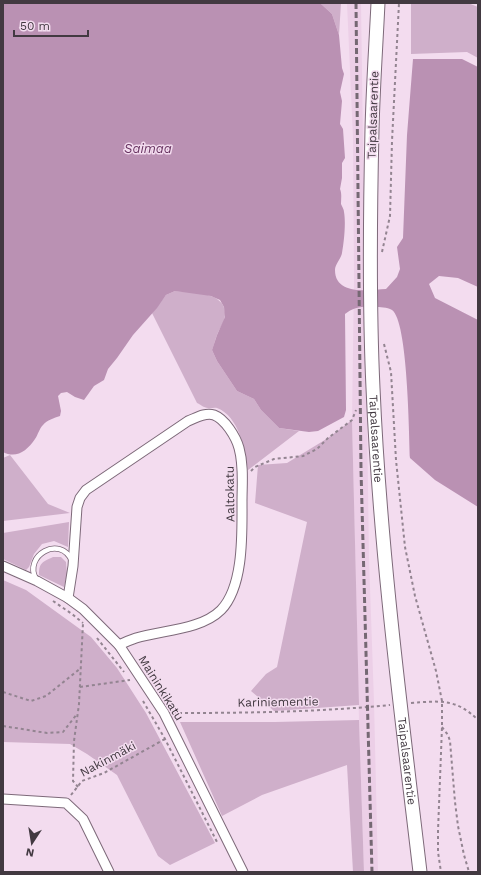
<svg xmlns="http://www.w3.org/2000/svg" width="481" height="875" viewBox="0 0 481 875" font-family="'Work Sans',sans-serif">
  <rect width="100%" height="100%" fill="#f3dcef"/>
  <!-- built -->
  <polygon fill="#eccfe7" points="347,3 361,3 369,558 374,702 378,872 364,872 359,720 352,420 354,280 353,138"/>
  <!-- green -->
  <g fill="#cfafca">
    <polygon points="320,3 341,3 339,35 332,14"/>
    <polygon points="411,3 468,3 478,7 478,58 467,52 411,54"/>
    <path d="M175,291C192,292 227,292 225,315C225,322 219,329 217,335C215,340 214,345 212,350L217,361L237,391L254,399L261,410L279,428L299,431L248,470C245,450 239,416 217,408C214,407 211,409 208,408C204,408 200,404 197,403L152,313L166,295Z"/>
    <polygon points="352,420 359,705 274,711 251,691 266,674 277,667 307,522 255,503 258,465 287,463 328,438"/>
    <polygon points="10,455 48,504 70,513 3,521 3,458"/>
    <polygon points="69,522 68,547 54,541 42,544 34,554 29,567 26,570 3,559 3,533"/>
    <path d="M53,557H61L66,562L67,574L64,587L39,575C39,563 42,562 53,557Z"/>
    <polygon points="3,580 26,590 91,637 117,668 146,713 215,843 170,865 158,856 117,775 87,754 70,744 3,742"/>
    <polygon points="359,720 364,872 353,872 347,765 262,795 222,816 180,722 275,722"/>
  </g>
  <!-- water -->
  <path fill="#ba91b3" d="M3,3H320L332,14L339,35L342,68L344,74L340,92L342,101L340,124L343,129L345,158L342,163V178L340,189C342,194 341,198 341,204C342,207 344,209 344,212C346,223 344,242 342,253C341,259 335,264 335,270C335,296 370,290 386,289L397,277L400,269L397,247L403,238L407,135L413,59H462L478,67V287L458,278L439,276L429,284L435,298L478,320V507L435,480L410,458C409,434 408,321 392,310C387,307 380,307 374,307C364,306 353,307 345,314L346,410L344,417L318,431L309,432L279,428L261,410L254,399L237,391L217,361L212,350L217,335L225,317L224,307L220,300L211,296L175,291L166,295L157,308L133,335L117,358L108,369L104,380L94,386L84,400L75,397L67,392L61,393L58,396L61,411L60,416C54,418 47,420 43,425C39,429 38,435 35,439C27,451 16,459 3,452Z"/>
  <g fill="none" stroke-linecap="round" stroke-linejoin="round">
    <defs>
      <path id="lane" d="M36,579C23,556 60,534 72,561"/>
      <g id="street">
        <polyline points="3,566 37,581 68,598 83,609 119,645 164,713 243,872"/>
        <path d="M68,598L73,566L77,507L80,498L86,490L188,421C196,418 205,412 214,415C225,419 236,437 239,448C244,466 242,484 242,502C242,533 244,586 221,610C201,630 162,630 136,638C130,640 125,642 119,645"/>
        <polyline points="3,799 66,803 83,819 109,872"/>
      </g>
      <g id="secondary">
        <path id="s1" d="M378,3C376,45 373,88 372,130C370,216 369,302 373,388C380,550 401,711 420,872"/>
      </g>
    </defs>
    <!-- lane casing -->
    <use href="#lane" stroke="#7d6979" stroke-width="6"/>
    <!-- street casing -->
    <use href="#street" stroke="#7d6979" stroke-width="11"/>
    <!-- secondary casing -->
    <use href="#secondary" stroke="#7d6979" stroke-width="15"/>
    <!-- path -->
    <g stroke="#938491" stroke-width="2" stroke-dasharray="3 3" stroke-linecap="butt">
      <polyline points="382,252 390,216 392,141 399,3"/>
      <polyline points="384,344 391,372 396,460 405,547 415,596 436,671 442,701 442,727 438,831 438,852 441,872"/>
      <polyline points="251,471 255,467 274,459 303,456 317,449 328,438 352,420 356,410"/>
      <polyline points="53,601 72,614 83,623"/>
      <polyline points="97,638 124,672"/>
      <polyline points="80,687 130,680"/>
      <polyline points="3,692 31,701 46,696 81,668"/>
      <polyline points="143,701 165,739 217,842"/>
      <path d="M411,703C439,701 456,698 478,720"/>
      <path d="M173,713C246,713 318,712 390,705"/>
      <polyline points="3,726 47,733 63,732 77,714"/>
      <polyline points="442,727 448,735 450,741 455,802 458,826 464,855 469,872"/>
      <polyline points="78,787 73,781 74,741 79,704 83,623"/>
      <polyline points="71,795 82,781 104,773 165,739"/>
    </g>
    <!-- lane -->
    <use href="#lane" stroke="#fff" stroke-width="4.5"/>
    <!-- street -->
    <use href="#street" stroke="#fff" stroke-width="9"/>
    <!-- secondary -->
    <use href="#secondary" stroke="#fff" stroke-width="13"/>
    <!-- rail -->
    <polyline stroke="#756873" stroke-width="3" stroke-dasharray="6 3" stroke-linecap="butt" points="356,3 361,470 372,872"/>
  </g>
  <g text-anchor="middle" stroke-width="3" stroke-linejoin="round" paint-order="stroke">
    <!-- street labels -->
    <g font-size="12" fill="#423941" stroke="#f3dcef">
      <text transform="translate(373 115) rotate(-88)" y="4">Taipalsaarentie</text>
      <text dy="4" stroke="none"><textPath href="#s1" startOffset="436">Taipalsaarentie</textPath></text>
      <text transform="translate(230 494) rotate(-91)" y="4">Aaltokatu</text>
      <text transform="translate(161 688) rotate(58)" y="4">Maininkikatu</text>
      <text transform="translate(278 702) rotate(-1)" y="4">Kariniementie</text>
      <text transform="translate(108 759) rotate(-28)" y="4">Nakinmäki</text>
      <text dy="4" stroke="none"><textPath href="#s1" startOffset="760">Taipalsaarentie</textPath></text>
    </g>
    <!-- water labels -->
    <g font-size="13" font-style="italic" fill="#673360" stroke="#f3dcef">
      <text x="148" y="153">Saimaa</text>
    </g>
  </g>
  <!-- border -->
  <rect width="481" height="875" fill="none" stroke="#423941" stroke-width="8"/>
  <!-- north arrow -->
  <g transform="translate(32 843) rotate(192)" stroke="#f3dcef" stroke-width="3" paint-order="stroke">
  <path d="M0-3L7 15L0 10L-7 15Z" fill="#423941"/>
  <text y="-6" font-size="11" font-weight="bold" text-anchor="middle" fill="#423941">N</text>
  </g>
  <!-- scale -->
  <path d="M14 30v6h74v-6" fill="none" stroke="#423941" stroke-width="2"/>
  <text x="20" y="30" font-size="12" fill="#423941" stroke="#f3dcef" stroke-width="3" paint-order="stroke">50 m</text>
</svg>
